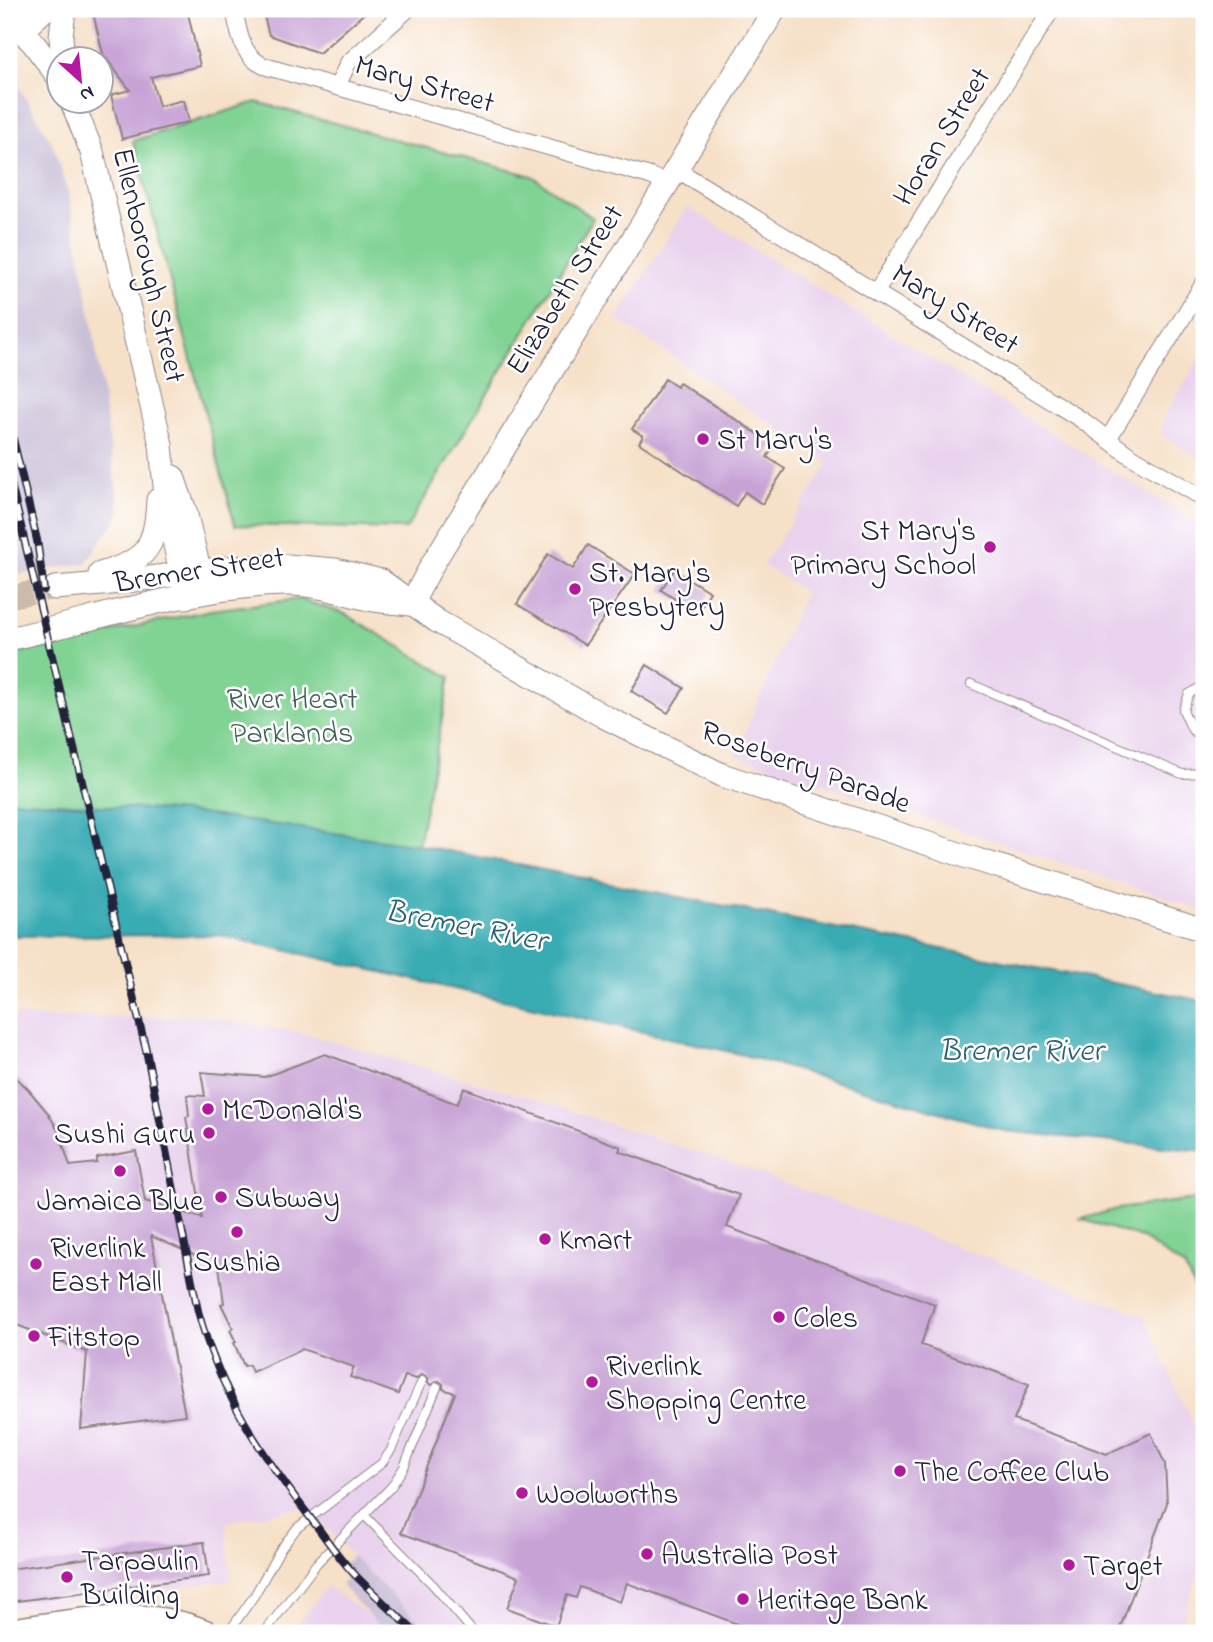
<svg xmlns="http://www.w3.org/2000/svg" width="1213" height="1642" viewBox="0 0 1213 1642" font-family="'Indie Flower',sans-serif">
  <rect width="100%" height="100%" fill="#fff"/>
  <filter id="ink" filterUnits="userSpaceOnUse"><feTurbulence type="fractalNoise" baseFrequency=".0143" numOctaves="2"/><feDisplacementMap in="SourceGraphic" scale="14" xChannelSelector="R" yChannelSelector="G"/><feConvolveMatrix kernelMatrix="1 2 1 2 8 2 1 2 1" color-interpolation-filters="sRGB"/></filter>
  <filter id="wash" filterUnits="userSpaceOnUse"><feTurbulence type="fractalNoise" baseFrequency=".00686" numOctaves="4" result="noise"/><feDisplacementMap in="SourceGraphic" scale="28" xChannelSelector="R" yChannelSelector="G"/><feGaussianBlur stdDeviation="1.57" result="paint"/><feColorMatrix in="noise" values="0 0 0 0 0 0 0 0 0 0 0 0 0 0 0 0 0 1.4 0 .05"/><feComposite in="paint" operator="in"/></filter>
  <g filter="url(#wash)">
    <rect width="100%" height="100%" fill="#f6e0c7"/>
    <!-- built -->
    <g fill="#e9d2ed">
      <polygon points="687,207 1204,528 1204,912 1182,903 735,755 805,592 763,565 829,463 617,319"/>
      <polygon points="1204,351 1204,461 1163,436 1163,418"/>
      <polygon points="9,1015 49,1018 201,1016 303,1033 544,1102 742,1167 1144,1316 1204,1447 1204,1557 1178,1633 435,1633 408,1611 352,1556 308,1507 226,1522 230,1580 9,1610"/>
      <polygon points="327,1586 393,1633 290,1633"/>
    </g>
    <!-- industrial -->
    <g fill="#c9bfd7">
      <polygon points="9,55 20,66 19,87 53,145 69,196 92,322 120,514 86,563 9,576"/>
      <polygon points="352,1556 408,1611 435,1633 389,1633 378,1625 341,1585 346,1579 339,1570"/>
    </g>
    <!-- green -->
    <g fill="#81d394" stroke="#527a68" stroke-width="2">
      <polygon points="256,102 532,176 593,218 406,529 235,525 133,141"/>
      <polygon points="299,599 345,614 450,677 418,845 129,808 9,800 9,654 211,610"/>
      <polygon points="1204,1198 1204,1307 1185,1268 1142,1238 1081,1219 1117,1209"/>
    </g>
    <!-- water -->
    <polygon fill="#39abb3" stroke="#2e6677" stroke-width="2" points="9,800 187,812 418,845 1204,1001 1204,1151 1005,1131 744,1055 219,935 9,936"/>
    <g id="blocks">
      <!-- building -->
      <g fill="#c7a2d5">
        <polygon points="92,9 187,9 200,66 151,77 159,106 184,100 189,122 122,139 111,95 130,90 103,54"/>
        <polygon points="262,9 369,9 319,53 269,35"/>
        <polygon points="665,379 677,387 679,383 775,445 767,457 785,469 762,504 745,492 736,506 639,443 643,436 632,429"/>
        <polygon points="588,545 635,574 585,645 517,604 548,554 573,569"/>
        <polygon points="674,570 710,592 697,613 661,590"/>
        <polygon points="647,665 684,688 668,713 631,691"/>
        <polygon points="325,1054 457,1104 464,1088 621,1147 619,1151 739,1195 727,1227 935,1304 921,1345 1029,1384 1014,1420 1107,1454 1151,1433 1165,1464 1167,1503 1118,1633 762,1633 627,1583 620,1602 580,1587 576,1598 567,1595 556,1626 507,1608 519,1577 401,1533 455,1393 443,1389 443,1384 439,1381 431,1385 428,1383 428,1378 422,1374 416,1379 405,1376 398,1394 350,1377 354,1367 302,1349 252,1372 249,1365 244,1366 234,1343 236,1342 230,1330 233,1328 221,1304 224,1303 219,1266 151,1236 185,1415 81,1429 87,1352 9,1322 9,1071 28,1089 48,1113 59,1132 70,1166 97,1163 97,1158 136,1151 145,1201 202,1218 186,1117 189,1116 187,1095 205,1096 201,1072 265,1077"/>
        <polygon points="204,1542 209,1576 9,1602 9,1569"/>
      </g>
    </g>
  </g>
  <g filter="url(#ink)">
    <use href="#blocks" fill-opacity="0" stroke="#8c8181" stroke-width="2"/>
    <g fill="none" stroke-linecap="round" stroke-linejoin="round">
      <!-- secondary-tunnel -->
      <polyline stroke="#ccbaab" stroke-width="23" stroke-dasharray="23 11" stroke-linecap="butt" points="9,597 55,588"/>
      <defs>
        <g id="lane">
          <polyline points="971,684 1182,774 1204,773"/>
          <polyline points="1204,685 1189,694 1183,710 1192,730 1204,739"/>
          <polyline points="365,1516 434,1586 474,1633"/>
          <polyline points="228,1633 254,1596 280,1550 297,1528 382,1463 391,1450 422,1381"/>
          <polyline points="264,1633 317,1563 391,1487 404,1467 437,1387"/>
        </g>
        <g id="street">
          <path d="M234,9C239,31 240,55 264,66L650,176L667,183"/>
          <polyline points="337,87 348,63 408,9"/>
          <polyline points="676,169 1082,420 1129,455 1204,499"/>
          <polyline points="876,292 1052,9"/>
          <polyline points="1108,439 1204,283"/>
        </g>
        <g id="secondary">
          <polyline points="9,17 34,44 60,79"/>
          <polyline points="16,25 32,21 45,9"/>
          <polyline points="63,60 61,37 64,9"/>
          <polyline points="72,102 92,152 161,445 167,507 186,597"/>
          <polyline points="173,477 185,511 203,586"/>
          <path d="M100,574C146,561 156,548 158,500"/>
          <polyline points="55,588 102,584 228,568 287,566 335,570 381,581 437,621 605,717 722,775 968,857 1204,930"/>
          <polyline points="411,604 433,563 775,9"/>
          <path d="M9,639C98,619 193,586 285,584C317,583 344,594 374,600C386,602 399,603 411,604"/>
        </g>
        <path id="primary" d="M9,1632C75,1623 141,1606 205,1633"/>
      </defs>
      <!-- lane casing -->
      <use href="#lane" stroke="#8c8181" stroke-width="10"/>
      <!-- street casing -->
      <use href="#street" stroke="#8c8181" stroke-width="18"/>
      <!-- secondary casing -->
      <use href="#secondary" stroke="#8c8181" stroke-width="25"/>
      <!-- primary casing -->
      <use href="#primary" stroke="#8c8181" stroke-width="29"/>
      <!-- lane -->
      <use href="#lane" stroke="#fff" stroke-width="8"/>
      <!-- street -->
      <use href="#street" stroke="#fff" stroke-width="16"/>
      <!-- secondary -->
      <use href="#secondary" stroke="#fff" stroke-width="23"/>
      <!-- primary -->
      <use href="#primary" stroke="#fff" stroke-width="26"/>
      <defs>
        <g id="rail">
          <polyline points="9,422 37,540 44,590"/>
          <path d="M9,476L146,1050L198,1311C221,1395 260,1452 312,1520C327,1540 341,1561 358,1578C377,1597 397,1615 416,1633"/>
        </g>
      </defs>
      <!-- rail casing -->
      <use href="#rail" stroke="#22223b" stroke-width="8"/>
      <!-- rail -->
      <use href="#rail" stroke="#fff" stroke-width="5" stroke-dasharray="16" stroke-linecap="butt"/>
    </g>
  </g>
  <!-- markers -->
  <g fill="#b5179e" stroke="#fff" stroke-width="2.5">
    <circle cx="703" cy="439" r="7"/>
    <circle cx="990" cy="547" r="7"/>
    <circle cx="575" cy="589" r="7"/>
    <circle cx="208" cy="1109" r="7"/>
    <circle cx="209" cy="1133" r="7"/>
    <circle cx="120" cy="1171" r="7"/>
    <circle cx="221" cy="1197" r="7"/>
    <circle cx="237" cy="1232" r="7"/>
    <circle cx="545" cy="1239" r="7"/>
    <circle cx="36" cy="1264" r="7"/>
    <circle cx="779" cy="1317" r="7"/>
    <circle cx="34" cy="1336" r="7"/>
    <circle cx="592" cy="1382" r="7"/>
    <circle cx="900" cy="1471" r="7"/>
    <circle cx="522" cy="1493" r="7"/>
    <circle cx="647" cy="1554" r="7"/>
    <circle cx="1069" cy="1565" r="7"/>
    <circle cx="67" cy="1577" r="7"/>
    <circle cx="743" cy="1599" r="7"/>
  </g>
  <g text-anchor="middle" stroke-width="5" stroke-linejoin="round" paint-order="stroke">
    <!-- street labels -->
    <g font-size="30" fill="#22223b" stroke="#fff">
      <text transform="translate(425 83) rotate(16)" y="10">Mary Street</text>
      <text transform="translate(941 136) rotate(-58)" y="10">Horan Street</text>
      <text transform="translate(150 265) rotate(77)" y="10">Ellenborough Street</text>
      <text transform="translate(564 289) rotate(-58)" y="10">Elizabeth Street</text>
      <text transform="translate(956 308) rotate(32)" y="10">Mary Street</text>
      <text transform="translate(199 569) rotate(-9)" y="10">Bremer Street</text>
      <text transform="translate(806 766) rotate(20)" y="10">Roseberry Parade</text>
    </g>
    <!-- poi labels -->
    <g font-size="30" fill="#22223b" stroke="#fff" text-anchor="start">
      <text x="717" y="449">St Mary's</text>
      <text x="976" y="540" text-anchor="end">St Mary's<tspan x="976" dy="34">Primary School</tspan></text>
      <text x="589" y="582">St. Mary's<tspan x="589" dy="34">Presbytery</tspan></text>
      <text x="222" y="1119">McDonald's</text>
      <text x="195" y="1143" text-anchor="end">Sushi Guru</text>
      <text x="235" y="1207">Subway</text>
      <text x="120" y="1210" text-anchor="middle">Jamaica Blue</text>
      <text x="559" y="1249">Kmart</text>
      <text x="50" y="1257">Riverlink<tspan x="50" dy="34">East Mall</tspan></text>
      <text x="237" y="1271" text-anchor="middle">Sushia</text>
      <text x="793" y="1327">Coles</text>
      <text x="48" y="1346">Fitstop</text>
      <text x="606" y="1375">Riverlink<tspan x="606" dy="34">Shopping Centre</tspan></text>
      <text x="914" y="1481">The Coffee Club</text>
      <text x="536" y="1503">Woolworths</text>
      <text x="661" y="1564">Australia Post</text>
      <text x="81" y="1570">Tarpaulin<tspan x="81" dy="34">Building</tspan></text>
      <text x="1083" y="1575">Target</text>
      <text x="757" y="1609">Heritage Bank</text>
    </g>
    <!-- park labels -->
    <g font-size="30" fill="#43605a" stroke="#fff">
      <text x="292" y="708">River Heart<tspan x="292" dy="34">Parklands</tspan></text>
    </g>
    <!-- water labels -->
    <g font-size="32" font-style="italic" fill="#2c6071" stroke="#fff">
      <text transform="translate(466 924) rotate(11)" y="11">Bremer River</text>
      <text x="1021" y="1060">Bremer River</text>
    </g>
  </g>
  <!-- margin -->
  <rect width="1213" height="1642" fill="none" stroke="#fff" stroke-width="35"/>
  <!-- north arrow -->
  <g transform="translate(80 80) rotate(153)"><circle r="33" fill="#ffffff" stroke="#a7a7b1" stroke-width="2"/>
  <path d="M0-5L12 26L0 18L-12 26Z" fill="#b5179e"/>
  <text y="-10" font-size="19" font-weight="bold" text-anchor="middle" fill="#22223b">N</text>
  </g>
</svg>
